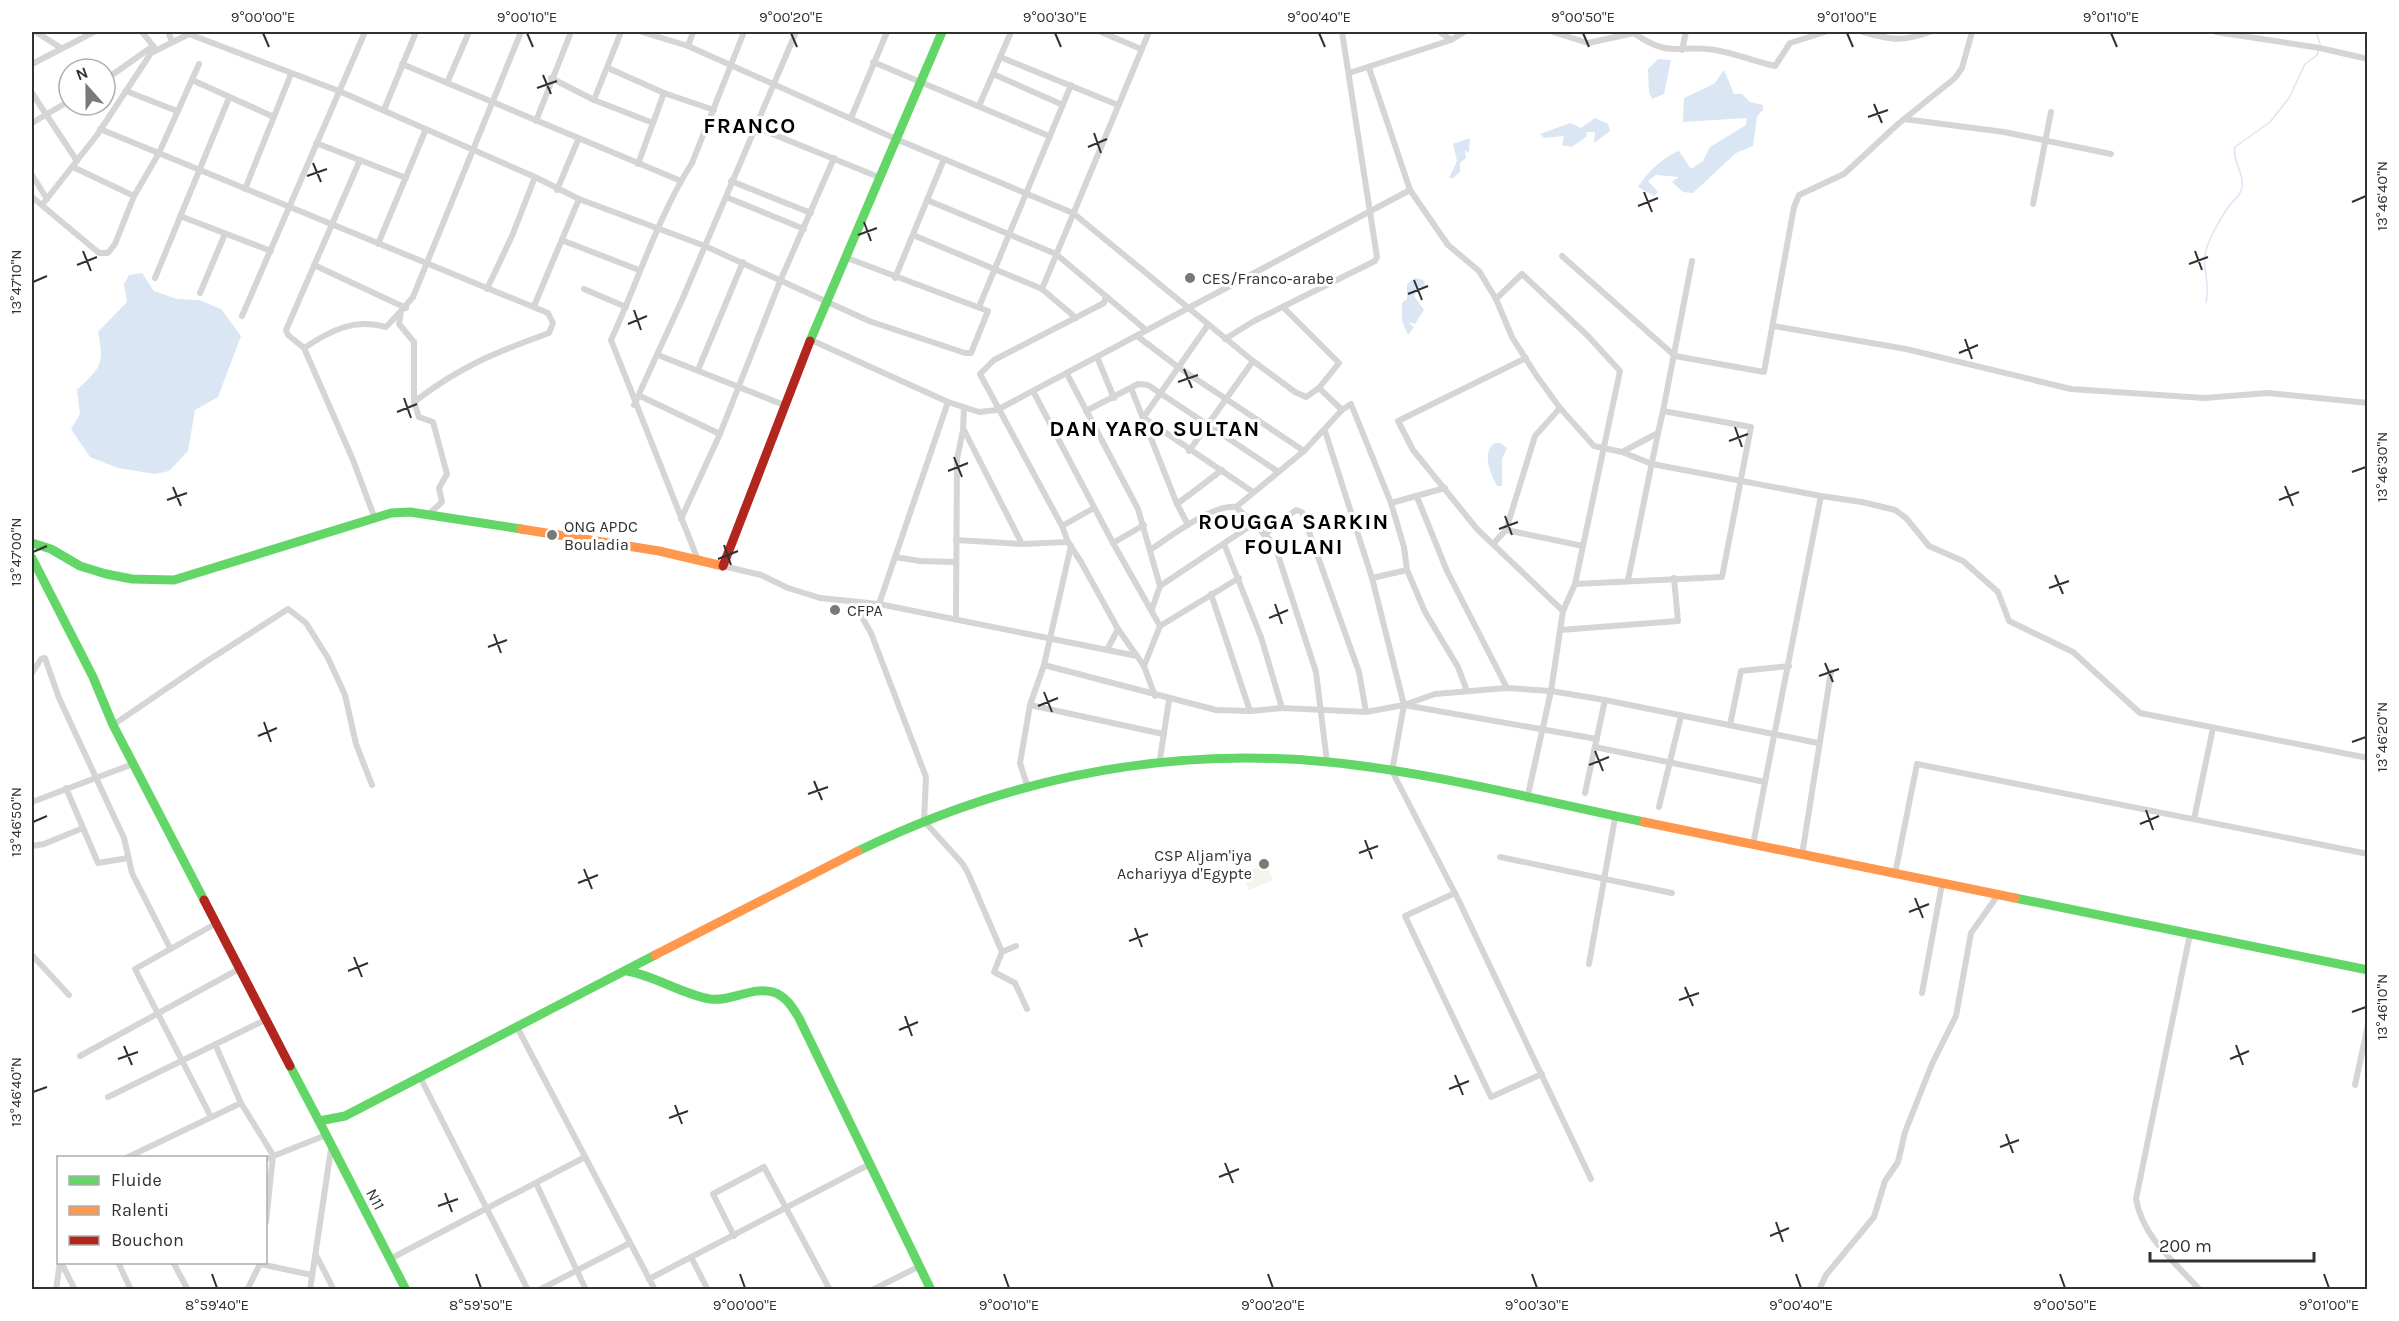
<svg xmlns="http://www.w3.org/2000/svg" width="2399" height="1321" viewBox="0 0 2399 1321" font-family="Karla,sans-serif">
  <rect width="100%" height="100%" fill="#fff"/>
  <!-- green -->
  <polygon fill="#f1f6ed" points="1266,864 1273,880 1249,890 1242,873"/>
  <!-- water -->
  <g fill="#dae6f4">
    <polygon points="1658,59 1671,60 1664,94 1652,99 1649,92 1648,69"/>
    <path d="M1724,70L1734,94H1742L1750,102L1763,105V110L1757,116L1753,146L1736,153L1693,193L1683,192L1672,182L1679,177L1656,175L1648,181L1658,192L1654,196L1638,187C1646,174 1664,156 1679,151L1691,169L1703,161L1710,147L1746,125L1747,118L1683,122L1684,98L1714,84Z"/>
    <polygon points="1595,118 1608,124 1610,131 1594,143 1595,132 1587,132 1586,137 1572,147 1562,145 1564,136 1544,138 1540,134 1570,123 1581,128"/>
    <polygon points="1470,138 1469,153 1465,150 1466,158 1460,163 1460,172 1453,178 1449,178 1457,161 1453,144"/>
    <path d="M142,273L154,291L177,299L199,300L221,309L241,336L218,397L195,410L188,451L169,471L155,474L118,468L90,457L71,429L80,414L77,390C100,368 105,365 98,332L127,302L124,284L129,275Z"/>
    <polygon points="1415,278 1423,280 1426,288 1418,287 1414,296 1424,310 1415,324 1408,322 1414,327 1408,335 1402,321 1402,303 1407,299 1407,284"/>
    <path d="M1494,443H1500L1507,448L1502,459V486H1497C1490,472 1482,454 1494,443Z"/>
  </g>
  <g fill="none" stroke-linecap="round" stroke-linejoin="round">
    <!-- stream -->
    <g stroke="#dae6f4" stroke-width="1.5">
      <polyline points="2316,32 2320,44"/>
      <path d="M2206,302C2211,281 2200,268 2207,247C2210,237 2222,216 2229,206C2233,200 2240,197 2242,188C2245,174 2232,162 2235,147L2270,122L2289,98L2305,64L2317,55L2319,49"/>
    </g>
    <!-- street -->
    <g stroke="#d5d5d5" stroke-width="6">
      <polyline points="36,32 61,48"/>
      <polyline points="142,32 154,47"/>
      <polyline points="168,32 172,41"/>
      <polyline points="642,32 688,46 896,139 1073,213 1253,361 1295,392 1306,397 1319,388 1339,363 1284,308"/>
      <polyline points="1101,32 1141,49"/>
      <polyline points="1440,32 1451,40"/>
      <path d="M1553,32L1588,43L1634,33C1670,59 1678,44 1715,50C1735,53 1755,62 1775,66L1790,43L1825,32"/>
      <path d="M1863,32C1892,40 1901,42 1930,32"/>
      <polyline points="2216,32 2320,48 2368,59"/>
      <polyline points="688,46 693,32"/>
      <polyline points="1682,50 1686,32"/>
      <polyline points="1000,57 1118,105"/>
      <polyline points="873,62 1049,136"/>
      <polyline points="32,64 94,32"/>
      <polyline points="402,64 681,181"/>
      <polyline points="608,68 664,93 714,110"/>
      <polyline points="1369,68 1410,190 1448,245 1479,271 1496,299 1512,337 1536,375 1560,408 1594,446 1622,452 1658,433 1663,411 1751,427 1722,577 1575,584"/>
      <polyline points="1349,73 1451,40 1464,32"/>
      <polyline points="993,74 1063,105"/>
      <polyline points="551,78 594,100 653,123"/>
      <polyline points="105,80 153,46"/>
      <polyline points="192,80 274,117"/>
      <polyline points="447,83 469,32"/>
      <polyline points="126,91 177,111"/>
      <polyline points="32,93 77,161"/>
      <polyline points="594,100 621,32"/>
      <polyline points="979,106 1011,32"/>
      <polyline points="384,110 416,32"/>
      <polyline points="851,118 887,32"/>
      <polyline points="1904,119 2004,132 2111,154"/>
      <polyline points="536,121 571,32"/>
      <polyline points="32,123 69,101"/>
      <polyline points="755,127 881,178"/>
      <path d="M100,129L548,313L553,323L549,333C494,353 461,366 414,402L419,417L433,422L447,474L439,488L442,502L430,513"/>
      <polyline points="316,143 406,178"/>
      <polyline points="638,164 664,93"/>
      <polyline points="73,167 134,196"/>
      <polyline points="32,175 47,199"/>
      <polyline points="731,181 811,213"/>
      <polyline points="245,189 291,74"/>
      <polyline points="557,190 578,140"/>
      <polyline points="32,197 99,253 108,253 115,244 134,196 159,153 199,64"/>
      <polyline points="726,197 804,229"/>
      <polyline points="927,200 1056,254 1146,330"/>
      <polyline points="2033,204 2051,112"/>
      <polyline points="42,205 97,135 151,53 189,34 339,91 535,177 579,199 705,246 869,321 965,353 971,353 988,311 847,258"/>
      <polyline points="180,216 271,251"/>
      <polyline points="913,235 1042,289 1076,318"/>
      <polyline points="564,241 639,270"/>
      <polyline points="378,244 426,129"/>
      <polyline points="1562,256 1675,356 1764,372 1794,207 1799,195 1844,174 1898,124 1955,78 1962,68 1972,32"/>
      <polyline points="314,265 406,308"/>
      <polyline points="155,278 229,98"/>
      <polyline points="895,278 944,159"/>
      <polyline points="487,289 512,236 535,177"/>
      <polyline points="584,289 626,307"/>
      <polyline points="1042,289 1149,32"/>
      <polyline points="200,293 225,234"/>
      <polyline points="1106,296 1104,303 994,360 980,374 1062,526 1068,542 1081,562 1118,629 1144,666 1155,696"/>
      <polyline points="1496,299 1522,274 1588,336 1620,371 1575,584 1563,611"/>
      <polyline points="534,306 579,199"/>
      <polyline points="979,307 1071,85"/>
      <polyline points="242,316 365,32"/>
      <polyline points="1774,326 1906,349 2071,389 2204,398 2268,393 2368,403"/>
      <polyline points="1137,336 1178,367 1304,451"/>
      <polyline points="1225,339 1254,321 1375,261 1377,257 1342,32"/>
      <polyline points="811,340 948,402 879,604"/>
      <polyline points="304,348 288,335 286,330 360,160"/>
      <polyline points="658,355 784,405"/>
      <polyline points="1097,357 1114,398"/>
      <polyline points="1526,358 1398,421 1413,450 1477,529 1563,611 1551,691 1527,799"/>
      <polyline points="698,370 743,262"/>
      <polyline points="1067,374 1138,509 1160,586"/>
      <polyline points="1131,388 1177,504 1188,525"/>
      <polyline points="1319,388 1342,410"/>
      <polyline points="1033,391 1113,543 1160,626"/>
      <polyline points="640,396 720,434"/>
      <polyline points="414,402 414,342 399,324 401,311 413,297 521,32"/>
      <polyline points="948,402 979,412 997,410 1410,190"/>
      <polyline points="634,405 682,300 796,32"/>
      <polyline points="1086,411 1138,384 1148,385 1277,471"/>
      <polyline points="1663,411 1692,261"/>
      <polyline points="1143,418 1208,325"/>
      <polyline points="1144,418 1253,492"/>
      <polyline points="964,430 1022,544"/>
      <polyline points="1325,431 1372,578 1404,705 1392,771 1459,901 1591,1179"/>
      <polyline points="1189,451 1253,361"/>
      <polyline points="1622,452 1652,464 1821,496 1862,502 1895,510 1906,518 1929,546 1963,561 1998,592 2009,621 2073,652 2140,713 2368,758"/>
      <polyline points="1417,497 1447,571 1507,688"/>
      <polyline points="1391,503 1445,488"/>
      <polyline points="1177,504 1222,470"/>
      <polyline points="1236,507 1304,451 1342,410 1351,404 1391,503 1404,547 1407,570 1425,612 1458,667 1467,691"/>
      <path d="M375,519L353,460L304,348C330,331 353,318 386,327L399,313"/>
      <polyline points="681,519 720,434 781,279 834,158"/>
      <polyline points="1062,526 1094,508"/>
      <polyline points="1506,530 1583,546"/>
      <polyline points="1264,535 1296,510 1302,512 1359,672 1366,712"/>
      <polyline points="956,540 1022,544 1068,542"/>
      <polyline points="1113,543 1144,525"/>
      <polyline points="1224,544 1261,637 1282,708"/>
      <polyline points="1493,544 1506,530 1535,436 1560,408"/>
      <polyline points="1071,546 1044,665 1030,705 1163,734"/>
      <path d="M1150,550C1170,537 1212,504 1236,507L1269,539L1277,552L1316,672L1327,762"/>
      <polyline points="895,557 920,561 955,562"/>
      <path d="M698,560L611,340C638,282 657,218 692,163L744,32"/>
      <polyline points="723,566 761,575 788,588 820,598 879,604 1137,656"/>
      <polyline points="1372,578 1407,570"/>
      <polyline points="1628,580 1658,433"/>
      <polyline points="1211,594 1250,711"/>
      <polyline points="854,603 871,633 926,777 924,821 962,863 968,873 1002,952 994,972 1015,983 1027,1009"/>
      <polyline points="1152,609 1160,586 1253,524"/>
      <polyline points="956,618 957,459 963,430 964,408"/>
      <polyline points="1560,630 1678,621 1674,578"/>
      <polyline points="1108,648 1118,629"/>
      <polyline points="1044,665 1216,710 1250,711 1282,708 1366,712 1404,705 1435,694 1507,688 1551,691 1605,700 1818,743"/>
      <polyline points="1144,666 1160,626 1239,578"/>
      <polyline points="32,673 41,659 45,658 59,698 124,838 132,873 170,948"/>
      <polyline points="1404,705 1597,739"/>
      <polyline points="113,725 204,663 288,609 306,623 328,658 345,695 356,744 372,785"/>
      <polyline points="1730,725 1741,671 1789,666"/>
      <polyline points="1595,747 1765,782 1753,845"/>
      <polyline points="1160,759 1169,700"/>
      <polyline points="1765,782 1821,496"/>
      <polyline points="1027,785 1020,763 1030,705"/>
      <polyline points="66,788 98,863 128,858"/>
      <polyline points="1585,793 1605,700"/>
      <polyline points="32,802 133,764"/>
      <polyline points="1659,807 1681,716"/>
      <polyline points="2194,819 2213,728"/>
      <polyline points="32,846 44,844 83,828"/>
      <polyline points="1802,855 1831,672"/>
      <polyline points="1500,857 1672,893"/>
      <polyline points="1895,874 1917,764 2368,854"/>
      <polyline points="1455,893 1405,916 1491,1097 1542,1074"/>
      <path d="M2190,934L2136,1199C2143,1238 2174,1261 2200,1290"/>
      <polyline points="1002,952 1016,946"/>
      <polyline points="32,955 69,995"/>
      <polyline points="1589,964 1615,818"/>
      <polyline points="1922,993 1942,884"/>
      <polyline points="517,1027 655,1290"/>
      <polyline points="215,1044 241,1103 273,1155 266,1222"/>
      <polyline points="80,1056 239,969"/>
      <polyline points="420,1077 528,1290"/>
      <polyline points="2355,1085 2368,1025"/>
      <polyline points="108,1097 265,1020"/>
      <polyline points="211,1117 135,969 215,924"/>
      <polyline points="126,1158 241,1103"/>
      <polyline points="266,1159 326,1135"/>
      <polyline points="536,1183 586,1290"/>
      <polyline points="734,1236 713,1194 764,1167 830,1290"/>
      <polyline points="316,1255 334,1290"/>
      <polyline points="691,1257 708,1290"/>
      <polyline points="390,1259 585,1157"/>
      <polyline points="61,1262 75,1290"/>
      <polyline points="118,1262 131,1290"/>
      <polyline points="173,1262 188,1290"/>
      <polyline points="260,1264 312,1275"/>
      <polyline points="649,1279 870,1164"/>
      <polyline points="56,1290 60,1262"/>
      <polyline points="247,1290 261,1262"/>
      <polyline points="310,1290 331,1149"/>
      <polyline points="539,1290 630,1243"/>
      <polyline points="872,1290 920,1266"/>
      <polyline points="1819,1290 1826,1275 1874,1217 1885,1181 1898,1162 1905,1132 1932,1064 1956,1016 1971,933 1998,895"/>
    </g>
    <!-- fast -->
    <g stroke="#63d668" stroke-width="9">
      <polyline points="810,341 942,32"/>
      <polyline points="32,543 51,549 80,566 106,574 132,579 174,580 391,513 410,512 521,529"/>
      <polyline points="32,558 93,677 113,725 204,900"/>
      <path d="M858,851C1006,779 1164,746 1328,762C1432,772 1541,801 1644,822"/>
      <polyline points="2015,898 2368,970"/>
      <path d="M627,971C656,976 681,994 710,999C732,1002 752,986 773,992C786,996 793,1008 799,1018L931,1290"/>
      <polyline points="290,1066 319,1121 345,1116 655,955"/>
      <polyline points="319,1121 406,1290"/>
    </g>
    <!-- slow -->
    <g stroke="#ff974d" stroke-width="9">
      <polyline points="521,529 659,551 723,566"/>
      <polyline points="1644,822 2015,898"/>
      <polyline points="655,955 858,851"/>
    </g>
    <!-- jam -->
    <g stroke="#b3261e" stroke-width="9">
      <polyline points="723,566 810,341"/>
      <polyline points="204,900 290,1066"/>
    </g>
  </g>
  <!-- ticks -->
  <path fill="none" stroke="#313131" stroke-width="2" d="M263,33L269,47M527,33L533,47M791,33L797,47M1055,33L1061,47M1319,33L1325,47M1583,33L1589,47M1847,33L1853,47M2111,33L2117,47M543,75L551,94M537,88L557,81M1874,104L1882,123M1868,117L1888,110M1094,133L1101,153M1088,147L1107,139M313,163L321,182M307,176L327,169M1644,192L1652,212M2352,202L2366,196M1638,206L1658,198M864,222L871,241M858,235L877,228M83,251L91,271M2195,251L2202,270M2189,264L2208,257M77,265L97,257M1414,280L1422,300M33,282L47,276M1408,294L1428,286M634,310L641,330M628,324L647,316M1965,339L1972,359M1959,353L1978,345M1184,369L1192,388M1178,382L1198,375M404,398L411,418M397,412L417,404M1735,427L1742,447M1729,441L1748,434M954,457L962,477M948,471L968,463M2352,472L2366,467M2285,486L2293,506M173,487L181,506M167,500L187,493M2279,500L2299,492M1505,516L1512,535M1499,529L1518,522M724,545L731,565M33,552L47,546M718,559L738,551M2055,575L2063,594M2049,588L2069,581M1275,604L1282,624M1269,618L1288,610M494,634L501,653M488,647L507,640M1825,663L1833,682M1819,676L1839,669M1044,692L1052,712M1038,706L1058,698M264,722L271,742M258,736L277,728M2352,742L2366,737M1595,751L1603,771M1589,765L1609,757M814,781L822,800M808,794L828,787M2146,810L2153,830M33,822L47,816M2140,824L2159,816M1365,840L1372,859M1359,853L1378,846M584,869L592,889M578,883L598,875M1915,898L1923,918M1909,912L1929,904M1135,928L1142,947M1129,941L1148,934M354,957L362,977M348,971L368,963M1685,987L1693,1006M1679,1000L1699,993M2352,1012L2366,1007M905,1016L912,1036M899,1030L918,1022M2236,1045L2243,1065M124,1046L132,1065M118,1059L138,1052M2230,1059L2249,1051M1455,1075L1463,1095M1449,1089L1469,1081M33,1092L47,1087M675,1105L682,1124M669,1118L688,1111M2006,1134L2013,1153M2000,1147L2019,1140M1225,1163L1233,1183M1219,1177L1239,1169M445,1193L452,1212M438,1206L458,1199M1776,1222L1783,1242M1770,1236L1789,1228M212,1274L217,1288M476,1274L481,1288M740,1274L745,1288M1004,1274L1009,1288M1268,1274L1273,1288M1532,1274L1537,1288M1796,1274L1801,1288M2060,1274L2065,1288M2324,1274L2329,1288"/>
  <!-- markers -->
  <g fill="#797979" stroke="#fff" stroke-width="2">
    <circle cx="1190" cy="278" r="6"/>
    <circle cx="552" cy="535" r="6"/>
    <circle cx="835" cy="610" r="6"/>
    <circle cx="1264" cy="864" r="6"/>
  </g>
  <g text-anchor="middle" stroke-width="6" stroke-linejoin="round" paint-order="stroke">
    <!-- poi labels -->
    <g font-size="16" fill="#313131" stroke="#fff" text-anchor="start">
      <text x="1202" y="284">CES/Franco-arabe</text>
      <text x="564" y="532">ONG APDC<tspan x="564" dy="18">Bouladia</tspan></text>
      <text x="847" y="616">CFPA</text>
      <text x="1252" y="861" text-anchor="end">CSP Aljam'iya<tspan x="1252" dy="18">Achariyya d'Egypte</tspan></text>
    </g>
    <!-- street labels -->
    <g font-size="16" fill="#313131" stroke="#fff">
      <text transform="translate(376 1199) rotate(63)" y="6">N11</text>
    </g>
    <!-- district labels -->
    <g font-size="22" font-weight="bold" letter-spacing="1.5" fill="#000" stroke="#fff">
      <text x="750" y="133">FRANCO</text>
      <text x="1155" y="436">DAN YARO SULTAN</text>
      <text x="1294" y="529">ROUGGA SARKIN<tspan x="1294" dy="25">FOULANI</tspan></text>
    </g>
  </g>
  <!-- border -->
  <rect width="2399" height="1321" fill="none" stroke="#ffffff" stroke-width="66"/>
  <!-- legend -->
  <rect x="57" y="1156" width="210" height="108" fill="#ffffff" stroke="#adadad" stroke-width="1.5"/>
  <rect x="69" y="1176" width="30" height="9" fill="#63d668" stroke="#adadad" stroke-width="1.5"/>
  <text x="111" y="1186" font-size="18" fill="#313131">Fluide</text>
  <rect x="69" y="1206" width="30" height="9" fill="#ff974d" stroke="#adadad" stroke-width="1.5"/>
  <text x="111" y="1216" font-size="18" fill="#313131">Ralenti</text>
  <rect x="69" y="1236" width="30" height="9" fill="#b3261e" stroke="#adadad" stroke-width="1.5"/>
  <text x="111" y="1246" font-size="18" fill="#313131">Bouchon</text>
  <!-- north arrow -->
  <g transform="translate(87 87) rotate(339)"><circle r="28" fill="#ffffff" stroke="#adadad" stroke-width="1.5"/>
  <path d="M0-4.5L10 22L0 15L-10 22Z" fill="#797979"/>
  <text y="-9" font-size="16" font-weight="bold" text-anchor="middle" fill="#313131">N</text>
  </g>
  <!-- scale -->
  <path d="M2150 1252v9h164v-9" fill="none" stroke="#313131" stroke-width="3"/>
  <text x="2159" y="1252" font-size="18" fill="#313131" stroke="#ffffff" stroke-width="4.5" paint-order="stroke">200 m</text>
  <rect x="33" y="33" width="2333" height="1255" fill="none" stroke="#313131" stroke-width="2"/>
  <g font-size="15" text-anchor="middle" fill="#313131">
    <text x="263" y="22">9°00'00"E</text>
    <text x="527" y="22">9°00'10"E</text>
    <text x="791" y="22">9°00'20"E</text>
    <text x="1055" y="22">9°00'30"E</text>
    <text x="1319" y="22">9°00'40"E</text>
    <text x="1583" y="22">9°00'50"E</text>
    <text x="1847" y="22">9°01'00"E</text>
    <text x="2111" y="22">9°01'10"E</text>
    <text transform="translate(2382 196) rotate(-90)" y="5">13°46'40"N</text>
    <text transform="translate(16 282) rotate(-90)" y="5">13°47'10"N</text>
    <text transform="translate(2382 467) rotate(-90)" y="5">13°46'30"N</text>
    <text transform="translate(16 552) rotate(-90)" y="5">13°47'00"N</text>
    <text transform="translate(2382 737) rotate(-90)" y="5">13°46'20"N</text>
    <text transform="translate(16 822) rotate(-90)" y="5">13°46'50"N</text>
    <text transform="translate(2382 1007) rotate(-90)" y="5">13°46'10"N</text>
    <text transform="translate(16 1092) rotate(-90)" y="5">13°46'40"N</text>
    <text x="217" y="1310">8°59'40"E</text>
    <text x="481" y="1310">8°59'50"E</text>
    <text x="745" y="1310">9°00'00"E</text>
    <text x="1009" y="1310">9°00'10"E</text>
    <text x="1273" y="1310">9°00'20"E</text>
    <text x="1537" y="1310">9°00'30"E</text>
    <text x="1801" y="1310">9°00'40"E</text>
    <text x="2065" y="1310">9°00'50"E</text>
    <text x="2329" y="1310">9°01'00"E</text>
  </g>
</svg>
